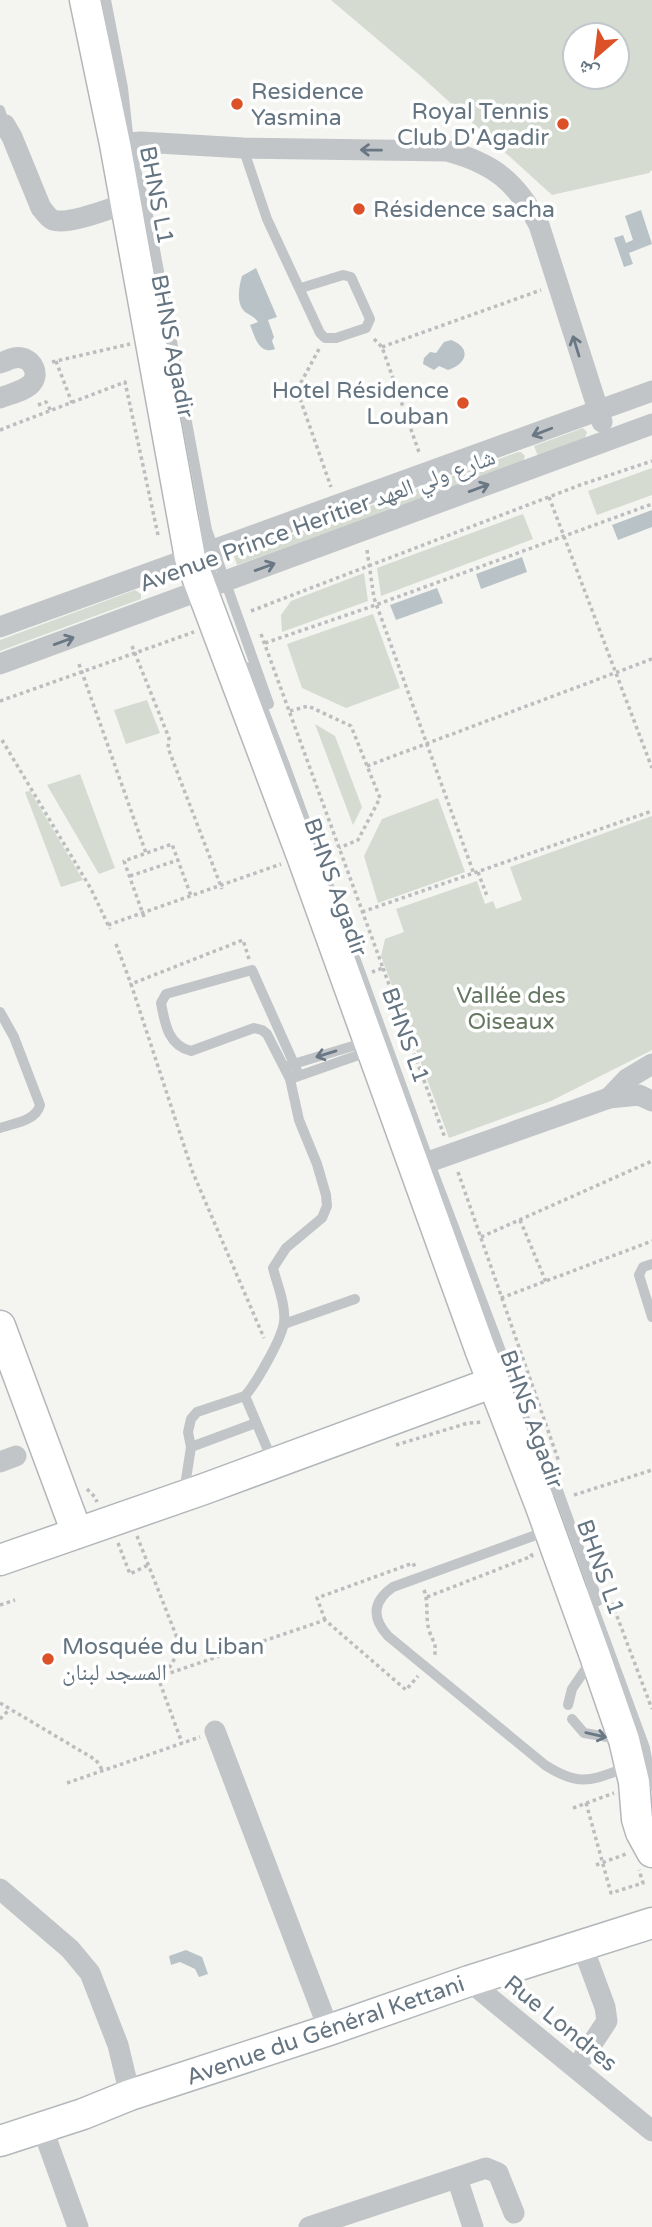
<svg xmlns="http://www.w3.org/2000/svg" width="652" height="2227" viewBox="0 0 652 2227" font-family="'Varela Round','Noto Naskh Arabic',sans-serif">
  <rect width="100%" height="100%" fill="#f4f4f0"/>
  <!-- green -->
  <g fill="#d5dbd1" fill-rule="evenodd">
    <path d="M331,0H652V170L649,173L552,195L423,78ZM575,35H617V77H575Z"/>
    <polygon points="583,428 587,432 585,438 538,456 534,446"/>
    <polygon points="518,452 521,452 525,456 523,462 237,565 234,556"/>
    <polygon points="652,468 652,495 597,515 588,491"/>
    <polygon points="523,514 533,539 381,596 377,568"/>
    <polygon points="364,573 368,601 282,632 281,615 291,601"/>
    <polygon points="135,590 141,594 141,599 0,651 0,640"/>
    <polygon points="373,614 400,688 346,708 302,688 287,644"/>
    <polygon points="147,700 160,733 126,744 114,710"/>
    <polygon points="315,724 335,736 362,807 353,825"/>
    <polygon points="80,774 115,868 99,874 47,785"/>
    <polygon points="30,791 83,880 61,887 25,792"/>
    <polygon points="438,798 465,872 378,903 364,856 382,819"/>
    <polygon points="652,816 652,1050 551,1101 449,1138 381,956 385,939 404,932 396,909 477,881 485,904 493,901 496,909 522,900 510,867"/>
  </g>
  <!-- water -->
  <g fill="#b9c3c7">
    <polygon points="641,210 652,244 629,253 633,264 624,267 614,238 623,235 626,243 633,240 625,216"/>
    <path d="M256,268L277,317L268,320L274,337L272,341L275,349C259,355 255,337 250,325L258,322C254,316 250,316 244,311C236,303 239,286 242,276Z"/>
    <path d="M451,340C472,348 467,364 448,370L439,366L434,370L423,364L424,358L430,352L436,353L444,342Z"/>
    <polygon points="652,510 652,527 618,540 612,525"/>
    <polygon points="522,557 527,572 481,589 476,574"/>
    <polygon points="437,588 443,603 396,620 390,605"/>
    <polygon points="186,1950 202,1957 208,1974 199,1977 195,1969 180,1962 171,1965 169,1956"/>
  </g>
  <g fill="none" stroke-linecap="round" stroke-linejoin="round">
    <defs>
      <g id="secondary">
        <polyline points="85,0 115,144 190,558 302,856 480,1349 540,1504 595,1656 624,1740 634,1782 637,1819 641,1832 652,1852"/>
        <polyline points="0,1326 77,1533"/>
        <polyline points="0,1560 204,1489 494,1382"/>
        <polyline points="0,2141 83,2114 130,2095 329,2030 469,1981 652,1923"/>
      </g>
    </defs>
    <!-- secondary casing -->
    <use href="#secondary" stroke="#b2b7ba" stroke-width="33"/>
    <!-- path -->
    <g stroke="#bbbdbf" stroke-width="3.5" stroke-dasharray="3.5 3.5" stroke-linecap="butt">
      <polyline points="374,339 382,347 420,455"/>
      <polyline points="382,347 541,290"/>
      <polyline points="319,349 297,390 331,487"/>
      <polyline points="56,361 72,403"/>
      <polyline points="52,362 130,344"/>
      <polyline points="38,405 46,402 51,411"/>
      <polyline points="0,430 125,382 158,535"/>
      <polyline points="549,497 652,768"/>
      <polyline points="367,550 374,598 474,874"/>
      <polyline points="251,611 580,485 652,461"/>
      <polyline points="261,634 383,968 372,972"/>
      <polyline points="265,643 370,607 652,504"/>
      <polyline points="132,646 169,738 168,748 222,889"/>
      <polyline points="79,664 146,853"/>
      <polyline points="0,701 194,632"/>
      <polyline points="290,711 308,706 351,726 380,798 358,840 339,848"/>
      <polyline points="2,740 91,889 110,929"/>
      <polyline points="367,766 652,659"/>
      <polyline points="478,872 487,896"/>
      <polyline points="130,876 178,860"/>
      <polyline points="362,912 652,811"/>
      <polyline points="144,917 124,861 172,844 191,896"/>
      <polyline points="108,925 281,864"/>
      <polyline points="116,944 131,984"/>
      <polyline points="249,959 243,940 131,984 193,1173 264,1338"/>
      <polyline points="383,968 445,1138"/>
      <polyline points="458,1172 559,1462"/>
      <polyline points="520,1220 546,1282"/>
      <polyline points="481,1237 652,1161"/>
      <polyline points="501,1298 652,1241"/>
      <polyline points="396,1445 468,1423 483,1422"/>
      <polyline points="87,1489 95,1497 97,1502"/>
      <polyline points="574,1495 652,1470"/>
      <polyline points="137,1536 181,1648 160,1683 182,1743"/>
      <polyline points="118,1543 130,1574 148,1565"/>
      <path d="M424,1590C429,1603 425,1617 429,1630C432,1641 438,1644 434,1657"/>
      <polyline points="427,1597 532,1556 530,1552"/>
      <polyline points="612,1603 652,1709"/>
      <polyline points="0,1605 15,1600"/>
      <polyline points="325,1620 317,1598 413,1563 415,1567"/>
      <polyline points="164,1675 325,1620 406,1690 418,1676"/>
      <polyline points="0,1703 96,1760 103,1771"/>
      <polyline points="0,1719 10,1709"/>
      <polyline points="67,1783 200,1737"/>
      <polyline points="586,1803 611,1893 643,1883 639,1870"/>
      <polyline points="573,1808 614,1793"/>
      <polyline points="596,1865 626,1854"/>
    </g>
    <!-- lane -->
    <g stroke="#c2c5c8" stroke-width="10">
      <polyline points="106,0 123,88 129,143 150,223 207,530 269,704"/>
      <polyline points="0,110 5,125"/>
      <polyline points="243,148 267,219 320,333 325,338 336,338 366,328 370,319 351,277 343,275 301,288"/>
      <polyline points="199,525 214,583"/>
      <polyline points="247,667 285,765 429,1161 498,1343 551,1492"/>
      <path d="M0,1012L14,1037L40,1105C36,1121 14,1123 0,1128"/>
      <polyline points="287,1066 366,1042"/>
      <polyline points="293,1078 370,1051"/>
      <polyline points="652,1264 643,1267 639,1275 652,1317"/>
      <polyline points="284,1324 355,1299"/>
      <polyline points="191,1447 256,1423"/>
      <path d="M273,1462L245,1396C256,1383 282,1339 284,1322C286,1305 277,1284 273,1268L286,1248L322,1218L327,1206L326,1195L317,1164L299,1120L290,1079L267,1034L262,1030L254,1028L191,1051C168,1045 165,1024 161,1003L166,994L252,970L299,1075"/>
      <polyline points="552,1474 598,1601"/>
      <polyline points="184,1492 191,1447 188,1432 191,1419 197,1412 245,1396"/>
      <path d="M547,1531L393,1587C373,1601 371,1617 388,1636L545,1765C581,1788 591,1780 628,1767"/>
      <polyline points="588,1593 645,1748 652,1786"/>
      <polyline points="568,1705 572,1689 591,1661"/>
      <polyline points="572,1719 584,1733 619,1739"/>
    </g>
    <!-- street -->
    <g stroke="#c2c5c8" stroke-width="21">
      <path d="M0,126L5,125L12,137L41,208C45,212 48,218 53,220C68,225 109,209 124,204"/>
      <path d="M115,144L141,142L243,148L447,151C493,163 517,182 539,225L602,422"/>
      <path d="M0,363C7,361 14,356 22,358C33,360 40,375 31,384C24,391 10,394 0,398"/>
      <polyline points="0,627 652,391"/>
      <polyline points="0,664 652,424"/>
      <polyline points="609,1098 627,1079 652,1064"/>
      <polyline points="414,1167 609,1098 639,1095 652,1101"/>
      <polyline points="0,1462 16,1456"/>
      <polyline points="215,1731 329,2030"/>
      <polyline points="0,1889 70,1949 90,1973 118,2045 130,2095"/>
      <polyline points="582,1945 605,2007 607,2021 584,2056"/>
      <polyline points="469,1981 652,2131"/>
      <polyline points="42,2127 78,2227"/>
      <polyline points="457,2178 473,2227"/>
      <polyline points="309,2227 486,2168 498,2173 514,2213"/>
    </g>
    <!-- secondary -->
    <use href="#secondary" stroke="#fff" stroke-width="30"/>
  </g>
  <!-- one-way arrows -->
  <defs><path id="oneway-shaft" d="M-6 0H5M1.5-3L5.5 0L1.5 3" fill="none" stroke-width="1.6" stroke-linecap="round" stroke-linejoin="round" transform="scale(1.75)"/></defs>
  <g stroke="#697884">
    <use href="#oneway-shaft" transform="translate(371 150) rotate(-179)"/>
    <use href="#oneway-shaft" transform="translate(576 346) rotate(-107)"/>
    <use href="#oneway-shaft" transform="translate(542 432) rotate(159)"/>
    <use href="#oneway-shaft" transform="translate(479 488) rotate(-20)"/>
    <use href="#oneway-shaft" transform="translate(265 567) rotate(-20)"/>
    <use href="#oneway-shaft" transform="translate(64 641) rotate(-20)"/>
    <use href="#oneway-shaft" transform="translate(326 1054) rotate(163)"/>
    <use href="#oneway-shaft" transform="translate(596 1735) rotate(13)"/>
  </g>
  <!-- markers -->
  <g fill="#dc5128" stroke="#fff" stroke-width="2.5">
    <circle cx="237" cy="104" r="7"/>
    <circle cx="563" cy="124" r="7"/>
    <circle cx="359" cy="209" r="7"/>
    <circle cx="463" cy="403" r="7"/>
    <circle cx="48" cy="1659" r="7"/>
  </g>
  <g text-anchor="middle" stroke-width="7" stroke-linejoin="round" paint-order="stroke">
    <!-- poi labels -->
    <g font-size="23" fill="#647480" stroke="#fff" text-anchor="start">
      <text x="251" y="99">Residence<tspan x="251" dy="26">Yasmina</tspan></text>
      <text x="549" y="119" text-anchor="end">Royal Tennis<tspan x="549" dy="26">Club D'Agadir</tspan></text>
      <text x="373" y="217">Résidence sacha</text>
      <text x="449" y="398" text-anchor="end">Hotel Résidence<tspan x="449" dy="26">Louban</tspan></text>
      <text x="62" y="1654">Mosquée du Liban<tspan x="62" dy="26">المسجد لبنان</tspan></text>
    </g>
    <!-- street labels -->
    <g font-size="23" fill="#647480" stroke="#fff">
      <text transform="translate(157 195) rotate(79)" y="8">BHNS L1</text>
      <text transform="translate(173 346) rotate(79)" y="8">BHNS Agadir</text>
      <text transform="translate(317 520) rotate(-20)" y="8">Avenue Prince Heritier شارع ولي العهد</text>
      <text transform="translate(336 887) rotate(70)" y="8">BHNS Agadir</text>
      <text transform="translate(406 1035) rotate(70)" y="8">BHNS L1</text>
      <text transform="translate(532 1419) rotate(70)" y="8">BHNS Agadir</text>
      <text transform="translate(601 1567) rotate(70)" y="8">BHNS L1</text>
      <text transform="translate(561 2023) rotate(39)" y="8">Rue Londres</text>
      <text transform="translate(325 2030) rotate(-19)" y="8">Avenue du Général Kettani</text>
    </g>
    <!-- park labels -->
    <g font-size="23" fill="#677862" stroke="#fff">
      <text x="511" y="1003">Vallée des<tspan x="511" dy="26">Oiseaux</tspan></text>
    </g>
  </g>
  <!-- north arrow -->
  <g transform="translate(596 56) rotate(208)"><circle r="33" fill="#ffffff" stroke="#c1c7cc" stroke-width="2"/>
  <path d="M0-5L12 26L0 18L-12 26Z" fill="#dc5128"/>
  <text y="-10" font-size="19" font-weight="bold" text-anchor="middle" fill="#647480">ش</text>
  </g>
</svg>
